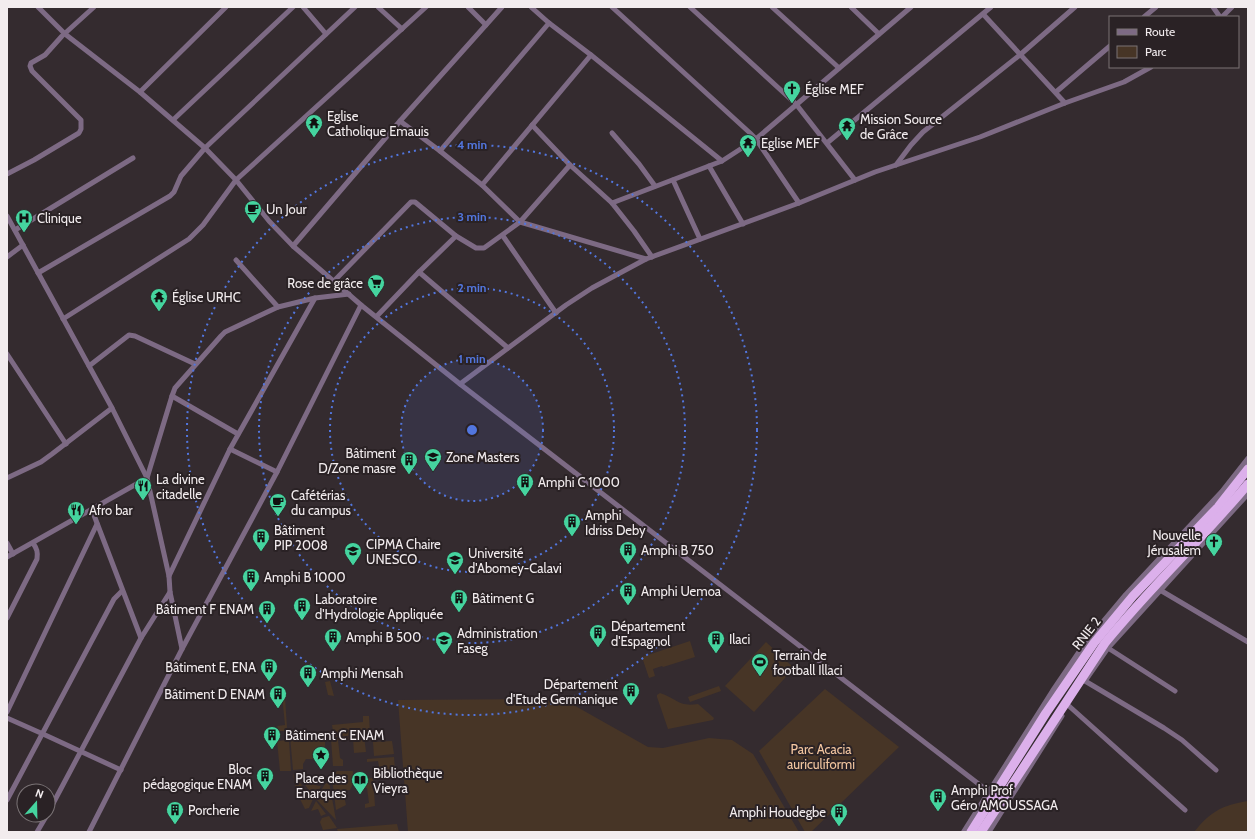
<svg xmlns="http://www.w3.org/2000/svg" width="1255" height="839" viewBox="0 0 1255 839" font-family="Cabin,sans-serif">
  <rect width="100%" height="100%" fill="#342b2f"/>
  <!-- green -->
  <g fill="#473526">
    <polygon points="690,641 695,657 663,667 662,666 653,669 655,676 649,678 642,657"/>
    <polygon points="766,642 794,668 754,712 725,686"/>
    <polygon points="330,681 334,696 328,695 325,682"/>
    <polygon points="719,686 721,691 690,702 688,697"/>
    <polygon points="825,689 899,747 811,832 805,832 759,751"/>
    <path d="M660,693C678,699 678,707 698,704L714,718L713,720L668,729L657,697V695Z"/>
    <polygon points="282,695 284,695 285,697 287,728 284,731 279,731 277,726 285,725"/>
    <polygon points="552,699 570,703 648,747 663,748 709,738 732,740 753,754 799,832 408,832 398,700"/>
    <polygon points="363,716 369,716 370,734 334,737 332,725 363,722"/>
    <polygon points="290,736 325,736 325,754 317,754 313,759 306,759 303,764 303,769 293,770"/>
    <polygon points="364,736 366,752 354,753 353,739 338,740 340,758 343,760 343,766 333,766 331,739"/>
    <polygon points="289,740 291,771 280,771 277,741"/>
    <polygon points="392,741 394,754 374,756 373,742"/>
    <polygon points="394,757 395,770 380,771 378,761 367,762 367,759"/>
    <polygon points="337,771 353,771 352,786 350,790 343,791 346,805 336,810 332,778"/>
    <path d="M295,772L304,773C309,780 312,786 321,786L315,798Z"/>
    <polygon points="293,774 304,788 296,789"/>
    <polygon points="373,778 375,806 365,808 365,804 369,803 367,788 362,788 361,779"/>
    <polygon points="329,782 336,820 316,799 325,784"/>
    <polygon points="306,790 313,799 309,808 305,809 297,793"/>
    <polygon points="316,801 326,814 321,816 318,809 311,811"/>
    <path d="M1248,801V832H1194C1210,812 1222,805 1248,801Z"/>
    <polygon points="329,816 337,828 323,830 320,822 322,818"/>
    <polygon points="397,824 399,832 338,832 337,829"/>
  </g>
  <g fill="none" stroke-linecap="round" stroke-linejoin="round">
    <!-- minor -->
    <g stroke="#7d6a84" stroke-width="5">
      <polyline points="38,7 65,34 140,92 205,148 236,180 269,221 293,246 361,305 460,384 989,792"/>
      <polyline points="303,7 326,34"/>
      <polyline points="378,7 402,29"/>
      <polyline points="468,7 486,25"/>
      <polyline points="531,7 549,23 591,55 722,161"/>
      <polyline points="612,7 750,133 756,139 799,203"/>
      <polyline points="690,7 796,104 855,180"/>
      <polyline points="772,7 839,68"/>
      <polyline points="851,7 879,34"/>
      <polyline points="1213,7 1220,17"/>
      <polyline points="983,14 1065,103"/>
      <polyline points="1144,17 1156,7"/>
      <polyline points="1222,17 1232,7"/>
      <polyline points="140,92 226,7"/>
      <polyline points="1056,92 1110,46"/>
      <polyline points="173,120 293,7"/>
      <polyline points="400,121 440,151 482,185 520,222 646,259"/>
      <polyline points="532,125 570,165 612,203 634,231 652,257"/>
      <polyline points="612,133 639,164 655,186"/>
      <polyline points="827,143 991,7"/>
      <polyline points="440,151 549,23"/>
      <polyline points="896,165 911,145 923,132 1021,54 1075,7"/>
      <polyline points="709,166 743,224"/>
      <polyline points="7,174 34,160 79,133 81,129 81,120 32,71 30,66 31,63 45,55 62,36 94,7"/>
      <polyline points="673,180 700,239"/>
      <polyline points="482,185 591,55"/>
      <polyline points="612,203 722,161 756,139 911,7"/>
      <polyline points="7,216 112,408 147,478 169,576 170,592 182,649"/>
      <polyline points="15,230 133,158"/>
      <polyline points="503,236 556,313"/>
      <polyline points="293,246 400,121 502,7"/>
      <polyline points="7,257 23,245"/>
      <polyline points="236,260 278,307"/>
      <polyline points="419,272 508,348"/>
      <polyline points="38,273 170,196 174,192 181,176 205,148 355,7"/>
      <polyline points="334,281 411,202 415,202 456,236 476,248 484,248 520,222 570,165"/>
      <polyline points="377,316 419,272 456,236"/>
      <polyline points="63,319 189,239 203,225 236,180 426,7"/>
      <polyline points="7,354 66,444"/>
      <polyline points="89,366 129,335 135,336 195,364"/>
      <polyline points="460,384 566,305 592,288 646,259 799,203 875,172 980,137 1065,103 1124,82 1151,67"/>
      <polyline points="172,396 238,434"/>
      <polyline points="230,449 277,472"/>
      <polyline points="7,478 41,462 52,454 112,408"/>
      <polyline points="92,510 141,638"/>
      <polyline points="7,543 13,554"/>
      <polyline points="7,557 147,478 172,396 175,388 221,336 225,332 278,307 315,298 349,294"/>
      <polyline points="169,576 230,449 315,298"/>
      <polyline points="1160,590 1248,642"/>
      <path d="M7,618L37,559C38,552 37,549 33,543"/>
      <polyline points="1108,648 1175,691"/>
      <polyline points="1085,681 1108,648 1248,494"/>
      <polyline points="1085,681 1164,728 1182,740 1216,770"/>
      <polyline points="1069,706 1185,810"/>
      <polyline points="7,712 97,524"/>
      <polyline points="7,718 43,734 121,770"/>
      <polyline points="7,800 114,599 122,591"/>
      <polyline points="48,813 141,638 170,592"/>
      <polyline points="37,832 47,815"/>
      <polyline points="89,832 182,649 277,472 361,305"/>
      <polyline points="989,832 1062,716"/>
    </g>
    <!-- tertiary -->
    <polyline stroke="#7d6a84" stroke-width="6" points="964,832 1053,691 1085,644 1126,595 1222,492 1248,459"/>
    <!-- trunk -->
    <g stroke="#dcb0eb" stroke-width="9">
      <polyline points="971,832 1046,713 1094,643 1133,596 1218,507 1248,469"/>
      <path d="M981,832L1105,643C1150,588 1202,539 1248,484"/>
    </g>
  </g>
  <!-- distance rings -->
  <circle cx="472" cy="430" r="71" fill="#5276de" fill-opacity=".12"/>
  <g fill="none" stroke="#5276de" stroke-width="2" stroke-dasharray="2 4">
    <circle cx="472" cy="430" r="71"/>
    <circle cx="472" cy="430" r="142"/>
    <circle cx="472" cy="430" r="213"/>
    <circle cx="472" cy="430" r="285"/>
  </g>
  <!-- icons -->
  <defs>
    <symbol id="church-pin" viewBox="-11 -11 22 30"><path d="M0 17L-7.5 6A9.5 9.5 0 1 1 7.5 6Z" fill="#45d49f" stroke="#2a2225"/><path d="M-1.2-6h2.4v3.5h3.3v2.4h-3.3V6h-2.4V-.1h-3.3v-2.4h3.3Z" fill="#111"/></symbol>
    <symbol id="temple-pin" viewBox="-11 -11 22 30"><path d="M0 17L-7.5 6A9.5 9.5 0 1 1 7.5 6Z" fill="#45d49f" stroke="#2a2225"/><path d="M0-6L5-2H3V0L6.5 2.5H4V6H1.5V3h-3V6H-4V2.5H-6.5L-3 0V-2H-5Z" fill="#111"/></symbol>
    <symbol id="cafe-pin" viewBox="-11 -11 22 30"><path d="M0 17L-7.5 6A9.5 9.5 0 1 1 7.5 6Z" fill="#45d49f" stroke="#2a2225"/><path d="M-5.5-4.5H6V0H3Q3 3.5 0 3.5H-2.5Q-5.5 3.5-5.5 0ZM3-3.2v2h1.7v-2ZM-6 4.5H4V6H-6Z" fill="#111"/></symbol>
    <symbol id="hospital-pin" viewBox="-11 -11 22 30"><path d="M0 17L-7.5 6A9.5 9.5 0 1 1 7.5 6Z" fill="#45d49f" stroke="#2a2225"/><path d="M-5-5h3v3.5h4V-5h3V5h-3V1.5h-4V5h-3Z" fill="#111"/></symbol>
    <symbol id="supermarket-pin" viewBox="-11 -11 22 30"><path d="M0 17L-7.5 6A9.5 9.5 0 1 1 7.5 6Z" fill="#45d49f" stroke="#2a2225"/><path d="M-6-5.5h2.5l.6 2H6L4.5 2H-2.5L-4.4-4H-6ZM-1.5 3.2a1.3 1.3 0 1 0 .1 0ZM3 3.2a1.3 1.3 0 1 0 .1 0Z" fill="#111"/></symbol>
    <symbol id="university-pin" viewBox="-11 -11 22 30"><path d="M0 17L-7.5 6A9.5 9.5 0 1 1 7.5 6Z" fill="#45d49f" stroke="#2a2225"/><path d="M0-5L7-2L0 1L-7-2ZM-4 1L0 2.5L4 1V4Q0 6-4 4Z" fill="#111"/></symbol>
    <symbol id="building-pin" viewBox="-11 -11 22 30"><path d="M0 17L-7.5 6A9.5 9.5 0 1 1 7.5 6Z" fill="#45d49f" stroke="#2a2225"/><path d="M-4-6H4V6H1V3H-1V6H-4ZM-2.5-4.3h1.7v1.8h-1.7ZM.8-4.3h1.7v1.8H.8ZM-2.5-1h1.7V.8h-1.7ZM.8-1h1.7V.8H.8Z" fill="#111"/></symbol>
    <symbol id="restaurant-pin" viewBox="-11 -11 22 30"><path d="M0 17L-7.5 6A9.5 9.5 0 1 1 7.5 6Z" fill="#45d49f" stroke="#2a2225"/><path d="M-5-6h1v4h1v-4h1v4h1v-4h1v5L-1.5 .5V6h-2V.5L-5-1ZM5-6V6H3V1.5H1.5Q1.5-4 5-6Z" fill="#111"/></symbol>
    <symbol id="stadium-pin" viewBox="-11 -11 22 30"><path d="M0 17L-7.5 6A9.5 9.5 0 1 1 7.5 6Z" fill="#45d49f" stroke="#2a2225"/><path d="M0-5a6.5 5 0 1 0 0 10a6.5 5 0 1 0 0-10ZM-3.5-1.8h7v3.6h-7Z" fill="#111"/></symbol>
    <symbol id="sight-pin" viewBox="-11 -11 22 30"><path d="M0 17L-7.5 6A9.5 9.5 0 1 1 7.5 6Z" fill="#45d49f" stroke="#2a2225"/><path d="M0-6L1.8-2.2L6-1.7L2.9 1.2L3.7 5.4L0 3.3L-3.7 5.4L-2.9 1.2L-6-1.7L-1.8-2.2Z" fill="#111"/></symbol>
    <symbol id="library-pin" viewBox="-11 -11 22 30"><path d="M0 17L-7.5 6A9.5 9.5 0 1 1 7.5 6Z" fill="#45d49f" stroke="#2a2225"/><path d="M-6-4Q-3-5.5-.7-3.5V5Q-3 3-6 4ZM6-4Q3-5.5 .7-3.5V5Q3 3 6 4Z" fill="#111"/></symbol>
  </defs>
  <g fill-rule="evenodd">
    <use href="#church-pin" x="782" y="79" width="20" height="27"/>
    <use href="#temple-pin" x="304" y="113" width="20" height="27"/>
    <use href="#temple-pin" x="837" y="116" width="20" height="27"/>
    <use href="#temple-pin" x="738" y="133" width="20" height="27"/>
    <use href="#cafe-pin" x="243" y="199" width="20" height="27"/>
    <use href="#hospital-pin" x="14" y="208" width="20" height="27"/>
    <use href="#supermarket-pin" x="366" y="273" width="20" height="27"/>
    <use href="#temple-pin" x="149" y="287" width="20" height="27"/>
    <use href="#university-pin" x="423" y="447" width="20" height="27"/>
    <use href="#building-pin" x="399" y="450" width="20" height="27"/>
    <use href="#building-pin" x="515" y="472" width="20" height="27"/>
    <use href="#restaurant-pin" x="133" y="476" width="20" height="27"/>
    <use href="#cafe-pin" x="268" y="492" width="20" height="27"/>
    <use href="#restaurant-pin" x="66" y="500" width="20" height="27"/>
    <use href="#building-pin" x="562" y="512" width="20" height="27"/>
    <use href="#building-pin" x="251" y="527" width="20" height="27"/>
    <use href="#church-pin" x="1204" y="532" width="20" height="27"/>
    <use href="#building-pin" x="618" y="540" width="20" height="27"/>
    <use href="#university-pin" x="343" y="541" width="20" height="27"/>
    <use href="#university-pin" x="445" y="550" width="20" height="27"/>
    <use href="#building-pin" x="241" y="567" width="20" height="27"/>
    <use href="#building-pin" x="618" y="581" width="20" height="27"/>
    <use href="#building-pin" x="449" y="588" width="20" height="27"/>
    <use href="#building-pin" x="292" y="596" width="20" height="27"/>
    <use href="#building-pin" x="257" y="599" width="20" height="27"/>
    <use href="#building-pin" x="588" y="623" width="20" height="27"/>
    <use href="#building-pin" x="323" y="627" width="20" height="27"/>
    <use href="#building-pin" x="706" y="629" width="20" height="27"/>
    <use href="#university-pin" x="434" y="630" width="20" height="27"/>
    <use href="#stadium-pin" x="750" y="652" width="20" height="27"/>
    <use href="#building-pin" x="259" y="657" width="20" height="27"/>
    <use href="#building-pin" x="298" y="663" width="20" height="27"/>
    <use href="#building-pin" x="621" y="681" width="20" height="27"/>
    <use href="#building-pin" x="268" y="684" width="20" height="27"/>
    <use href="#building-pin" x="262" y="725" width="20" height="27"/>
    <use href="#sight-pin" x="311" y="745" width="20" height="27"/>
    <use href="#building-pin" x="255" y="766" width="20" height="27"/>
    <use href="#library-pin" x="350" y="770" width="20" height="27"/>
    <use href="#building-pin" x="928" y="787" width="20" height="27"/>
    <use href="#building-pin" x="165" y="800" width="20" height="27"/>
    <use href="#building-pin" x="829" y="802" width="20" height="27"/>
  </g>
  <g text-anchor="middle" stroke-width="4" stroke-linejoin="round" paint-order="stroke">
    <!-- poi labels -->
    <g font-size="13" fill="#f2ecee" stroke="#2a2225" text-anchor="start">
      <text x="805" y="94">Église MEF</text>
      <text x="327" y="121">Eglise<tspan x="327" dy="15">Catholique Emauis</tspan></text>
      <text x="860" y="124">Mission Source<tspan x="860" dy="15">de Grâce</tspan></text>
      <text x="761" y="148">Eglise MEF</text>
      <text x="266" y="214">Un Jour</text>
      <text x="37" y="223">Clinique</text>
      <text x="363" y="288" text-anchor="end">Rose de grâce</text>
      <text x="172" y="302">Église URHC</text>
      <text x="396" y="458" text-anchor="end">Bâtiment<tspan x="396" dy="15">D/Zone masre</tspan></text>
      <text x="446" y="462">Zone Masters</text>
      <text x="156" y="484">La divine<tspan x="156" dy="15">citadelle</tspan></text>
      <text x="538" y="487">Amphi C 1000</text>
      <text x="291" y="500">Cafétérias<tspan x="291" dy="15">du campus</tspan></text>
      <text x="89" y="515">Afro bar</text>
      <text x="585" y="520">Amphi<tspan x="585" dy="15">Idriss Deby</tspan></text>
      <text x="274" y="535">Bâtiment<tspan x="274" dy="15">PIP 2008</tspan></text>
      <text x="1201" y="540" text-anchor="end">Nouvelle<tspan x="1201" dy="15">Jérusalem</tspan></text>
      <text x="366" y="549">CIPMA Chaire<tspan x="366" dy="15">UNESCO</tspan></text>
      <text x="641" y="555">Amphi B 750</text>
      <text x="468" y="558">Université<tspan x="468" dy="15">d'Abomey-Calavi</tspan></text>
      <text x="264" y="582">Amphi B 1000</text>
      <text x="641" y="596">Amphi Uemoa</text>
      <text x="472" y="603">Bâtiment G</text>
      <text x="315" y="604">Laboratoire<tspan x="315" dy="15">d'Hydrologie Appliquée</tspan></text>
      <text x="254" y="614" text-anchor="end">Bâtiment F ENAM</text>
      <text x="611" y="631">Département<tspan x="611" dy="15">d'Espagnol</tspan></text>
      <text x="457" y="638">Administration<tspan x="457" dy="15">Faseg</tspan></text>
      <text x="346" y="642">Amphi B 500</text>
      <text x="729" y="644">Ilaci</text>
      <text x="773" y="660">Terrain de<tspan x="773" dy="15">football Illaci</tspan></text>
      <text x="256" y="672" text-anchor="end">Bâtiment E, ENA</text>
      <text x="321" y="678">Amphi Mensah</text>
      <text x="618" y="689" text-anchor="end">Département<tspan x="618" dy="15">d'Etude Germanique</tspan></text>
      <text x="265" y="699" text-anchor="end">Bâtiment D ENAM</text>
      <text x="285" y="740">Bâtiment C ENAM</text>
      <text x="252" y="774" text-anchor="end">Bloc<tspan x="252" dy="15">pédagogique ENAM</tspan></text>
      <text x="373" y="778">Bibliothèque<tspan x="373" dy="15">Vieyra</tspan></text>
      <text x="321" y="783" text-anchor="middle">Place des<tspan x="321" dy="15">Enarques</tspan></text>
      <text x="951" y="795">Amphi Prof<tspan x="951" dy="15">Géro AMOUSSAGA</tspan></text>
      <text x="188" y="815">Porcherie</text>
      <text x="826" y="817" text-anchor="end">Amphi Houdegbe</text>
    </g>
    <!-- street labels -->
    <g font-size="13" fill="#f2ecee" stroke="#2a2225">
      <text transform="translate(1086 633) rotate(-52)" y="5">RNIE 2</text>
    </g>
    <!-- park labels -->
    <g font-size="13" fill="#f3c6a0" stroke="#2a2225">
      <text x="821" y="754">Parc Acacia<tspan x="821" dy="15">auriculiformi</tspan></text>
    </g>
  </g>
  <circle cx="472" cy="430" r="6" fill="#5276de" stroke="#2a2225" stroke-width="2"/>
  <g font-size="12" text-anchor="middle" font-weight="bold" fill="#5276de" stroke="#2a2225" stroke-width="4" stroke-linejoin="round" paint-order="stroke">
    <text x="472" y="149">4 min</text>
    <text x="472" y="221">3 min</text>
    <text x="472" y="292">2 min</text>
    <text x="472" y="363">1 min</text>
  </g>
  <!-- border -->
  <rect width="1255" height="839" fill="none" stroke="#f2ecee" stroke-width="16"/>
  <!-- legend -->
  <rect x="1109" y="16" width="130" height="52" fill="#2a2225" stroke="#7a7375"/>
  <rect x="1117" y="29" width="20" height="6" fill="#7d6a84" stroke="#7a7375"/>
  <text x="1145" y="36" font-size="12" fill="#f2ecee">Route</text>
  <rect x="1117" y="46" width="20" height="12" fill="#473526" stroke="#7a7375"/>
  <text x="1145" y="56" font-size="12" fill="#f2ecee">Parc</text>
  <!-- north arrow -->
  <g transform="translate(36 803) rotate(20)"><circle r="19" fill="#2a2225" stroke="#7a7375"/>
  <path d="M0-3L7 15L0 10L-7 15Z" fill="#45d49f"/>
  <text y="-6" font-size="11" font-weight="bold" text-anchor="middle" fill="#f2ecee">N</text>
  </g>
</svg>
